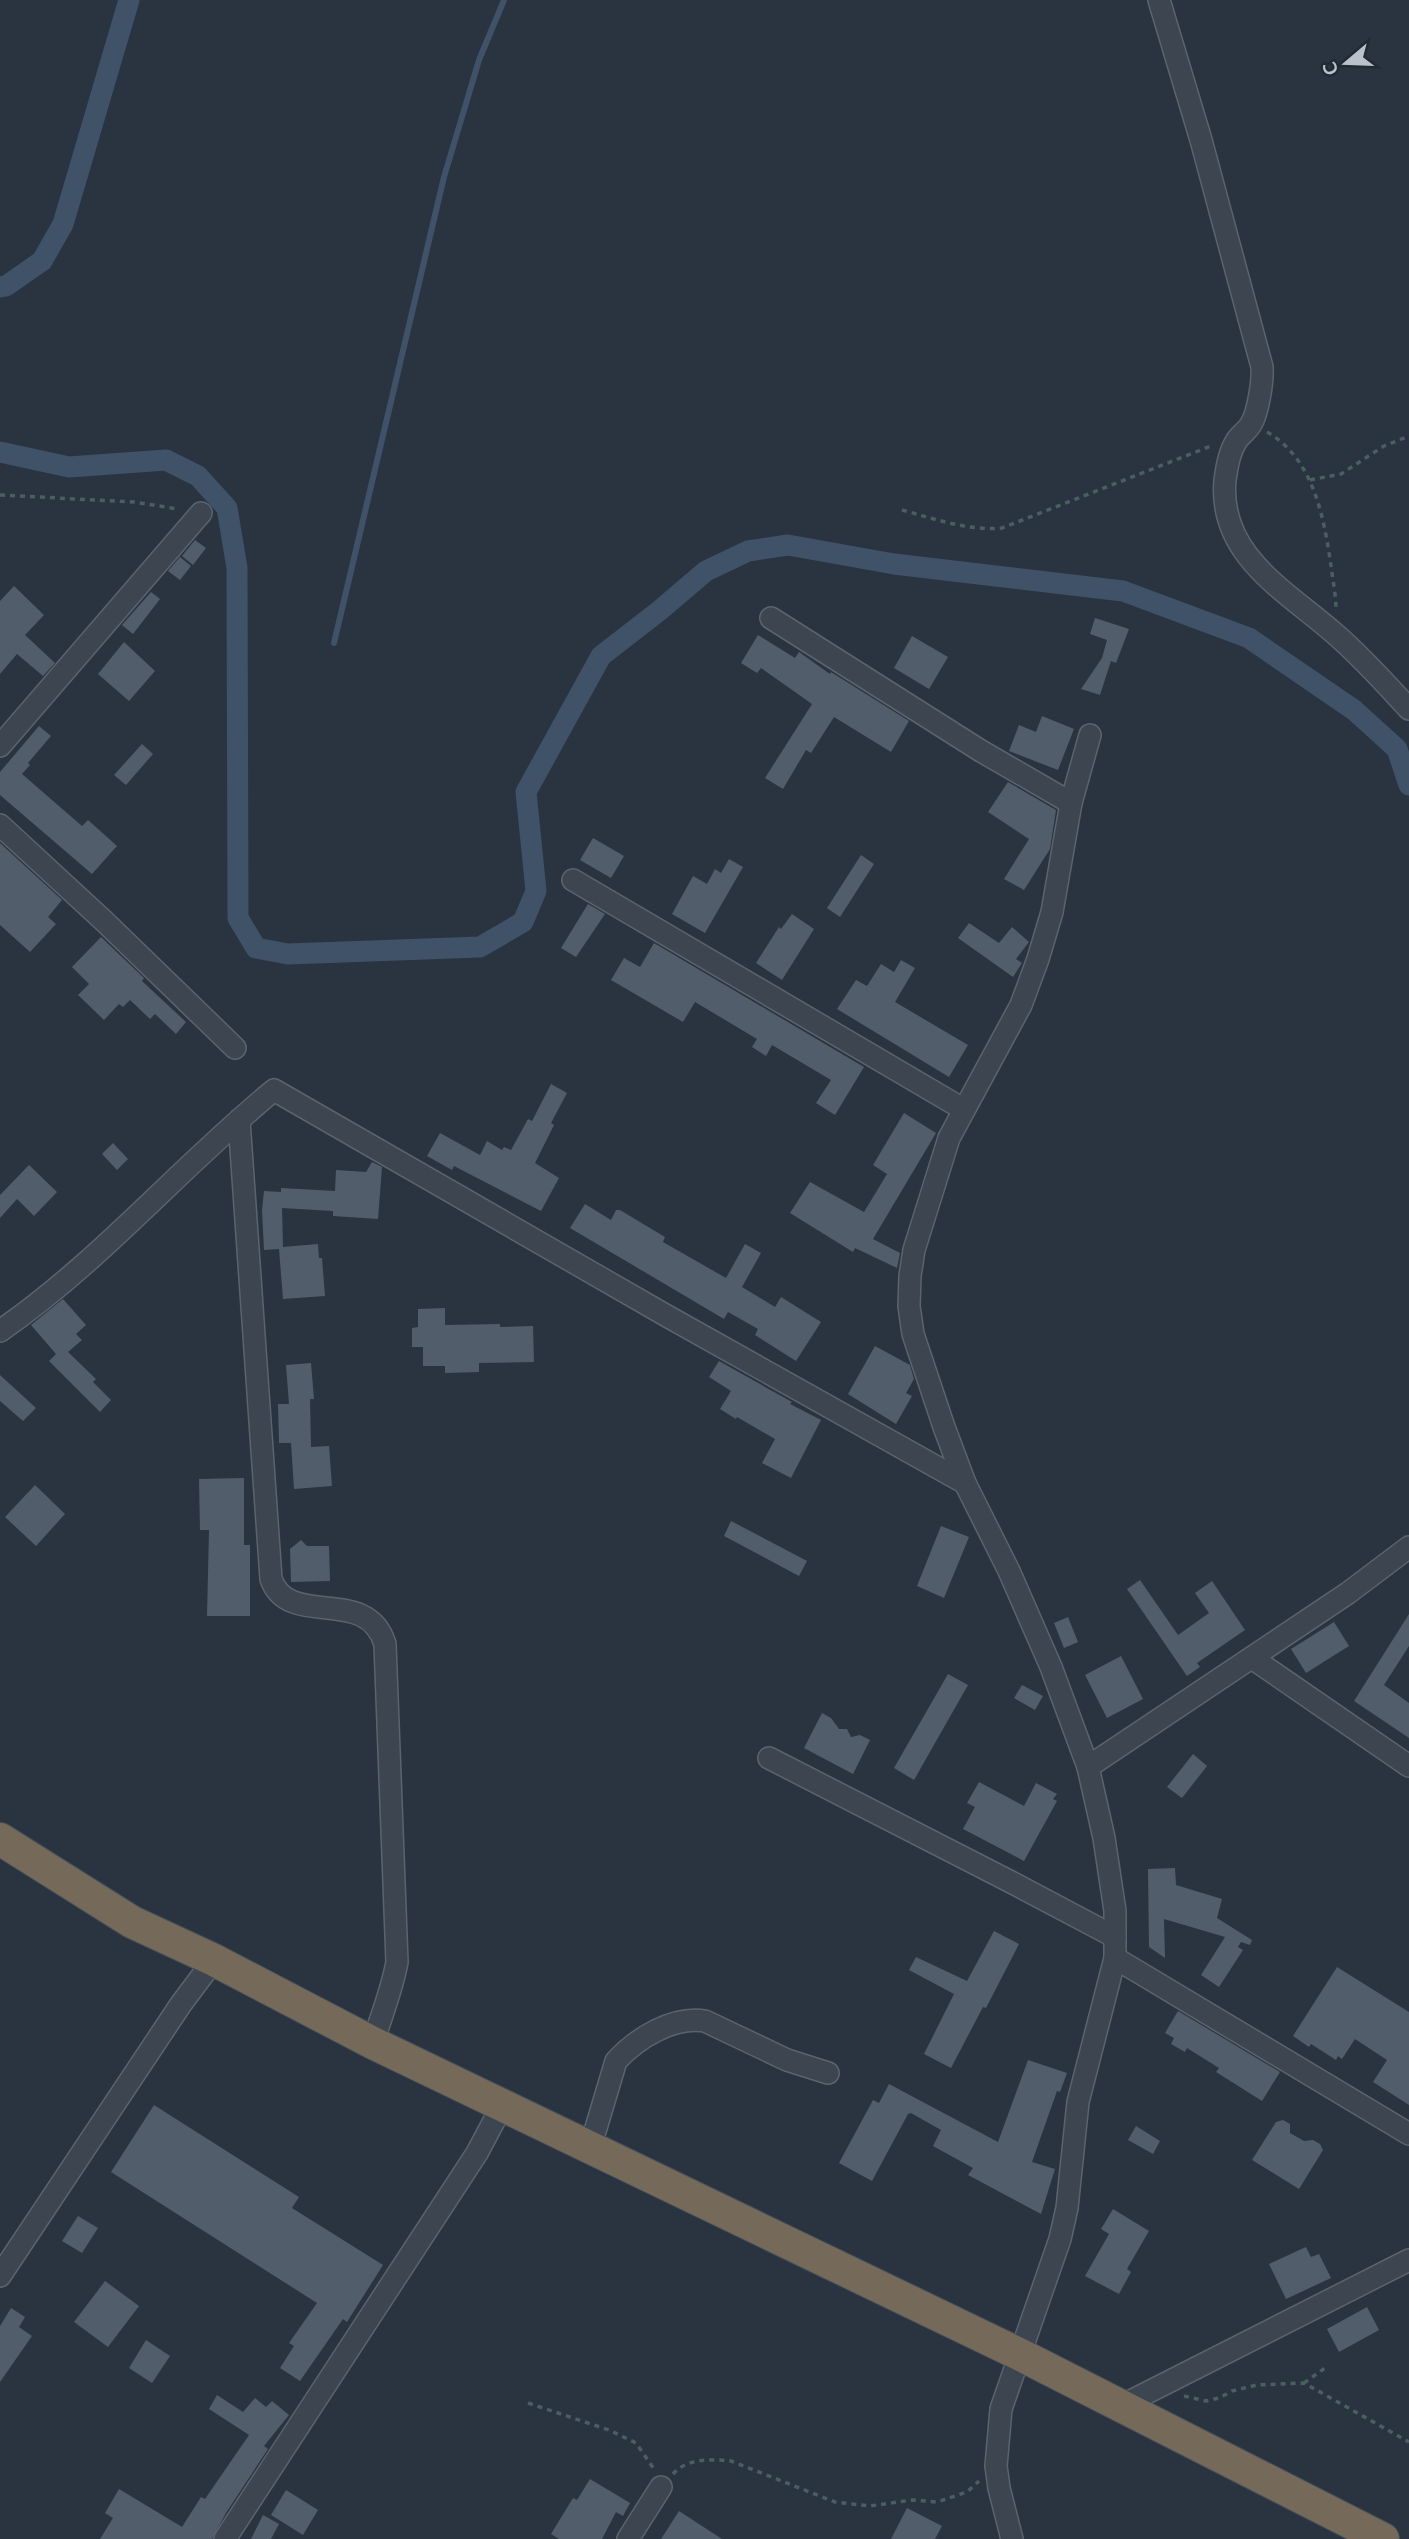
<svg xmlns="http://www.w3.org/2000/svg" width="1409" height="2539" viewBox="0 0 1409 2539" font-family="Mulish,sans-serif">
  <rect width="100%" height="100%" fill="#293440"/>
  <g fill="none" stroke-linecap="round" stroke-linejoin="round">
    <!-- stream -->
    <polyline stroke="#405268" stroke-width="6" points="334,643 444,177 479,60 504,0"/>
    <!-- canal -->
    <g stroke="#405268" stroke-width="21">
      <polyline points="0,287 6,286 42,261 63,224 129,0"/>
      <polyline points="0,452 69,467 166,460 198,476 227,508 237,568 238,918 256,948 288,954 480,947 523,922 536,891 526,792 601,656 659,611 706,571 748,551 788,545 894,564 1123,591 1249,638 1354,710 1397,749 1409,785"/>
    </g>
  </g>
  <!-- building -->
  <g fill="#525d6b">
    <polygon points="195,540 206,548 193,565 182,556"/>
    <polygon points="180,557 191,566 180,580 168,571"/>
    <polygon points="14,586 44,615 25,635 55,663 43,676 17,654 0,674 0,601"/>
    <polygon points="151,592 160,599 133,634 122,625"/>
    <polygon points="1095,618 1129,629 1116,663 1111,661 1100,695 1081,689 1102,658 1107,640 1090,634"/>
    <polygon points="758,635 795,658 799,652 830,674 831,672 909,721 891,752 834,717 811,753 806,750 783,789 765,778 812,704 761,668 757,673 741,663"/>
    <polygon points="912,636 948,657 929,689 894,668"/>
    <polygon points="124,642 155,671 129,701 98,674"/>
    <polygon points="1042,716 1074,729 1058,770 1009,751 1019,725 1036,732"/>
    <polygon points="39,726 51,736 28,763 30,765 22,774 82,826 88,820 117,846 92,874 0,795 0,772"/>
    <polygon points="142,744 153,754 126,785 114,775"/>
    <polygon points="1008,782 1056,810 1050,849 1024,890 1004,879 1029,839 988,812"/>
    <polygon points="593,838 624,856 611,878 580,860"/>
    <polygon points="0,843 62,900 48,917 56,924 30,952 0,925"/>
    <polygon points="861,855 874,864 840,917 827,908"/>
    <polygon points="729,859 743,867 705,933 672,914 693,876 707,884 715,869 721,873"/>
    <polygon points="588,904 605,914 576,957 561,948"/>
    <polygon points="792,914 814,929 782,980 756,963 779,927 781,929"/>
    <polygon points="969,923 999,943 1012,927 1029,942 1016,959 1022,963 1013,977 958,938"/>
    <polygon points="101,937 144,978 142,981 186,1022 176,1034 155,1014 150,1019 130,1000 123,1007 119,1004 104,1020 78,995 89,984 72,967"/>
    <polygon points="654,943 864,1067 835,1115 816,1103 831,1080 772,1045 766,1056 752,1047 757,1039 695,1002 683,1022 611,980 624,958 640,967"/>
    <polygon points="901,960 915,968 895,1002 968,1045 949,1077 837,1009 856,980 867,986 881,964 894,972"/>
    <polygon points="551,1084 567,1093 551,1123 554,1125 535,1163 559,1178 541,1211 454,1166 452,1170 427,1156 440,1133 480,1155 487,1141 502,1150 504,1147 511,1150 528,1119 532,1121"/>
    <polygon points="904,1113 936,1133 873,1239 900,1253 897,1268 855,1248 853,1252 790,1213 810,1182 864,1212 887,1174 873,1165"/>
    <polygon points="113,1143 128,1159 117,1170 102,1154"/>
    <polygon points="372,1162 382,1167 378,1219 333,1216 333,1211 282,1208 283,1247 318,1244 319,1258 322,1258 325,1296 283,1299 279,1249 264,1250 262,1210 264,1191 281,1192 281,1188 335,1191 336,1170 366,1172"/>
    <polygon points="29,1165 57,1192 34,1216 17,1199 0,1218 0,1195"/>
    <polygon points="585,1204 611,1220 616,1210 620,1210 665,1237 663,1242 726,1278 745,1244 761,1253 742,1287 775,1307 781,1297 821,1322 796,1361 755,1335 758,1329 728,1312 724,1319 570,1228"/>
    <polygon points="63,1299 86,1325 76,1334 82,1340 68,1352 96,1379 93,1382 111,1400 100,1412 49,1361 56,1354 31,1325"/>
    <polygon points="445,1308 445,1325 500,1324 500,1327 533,1326 534,1362 479,1363 479,1372 445,1373 445,1366 423,1366 423,1347 412,1347 412,1328 418,1327 418,1309"/>
    <polygon points="875,1346 910,1365 914,1379 906,1393 912,1396 896,1424 848,1394"/>
    <polygon points="719,1361 792,1402 790,1404 821,1420 791,1478 762,1463 775,1439 737,1417 736,1419 720,1409 731,1391 709,1377"/>
    <polygon points="311,1363 314,1399 310,1399 311,1447 329,1446 332,1486 294,1489 291,1443 279,1443 278,1404 289,1404 286,1365"/>
    <polygon points="0,1375 36,1408 23,1421 0,1401"/>
    <polygon points="244,1478 244,1545 250,1545 250,1616 207,1616 209,1530 200,1530 199,1479"/>
    <polygon points="35,1485 65,1514 36,1546 5,1517"/>
    <polygon points="731,1521 807,1561 799,1576 724,1536"/>
    <polygon points="941,1526 969,1537 944,1598 917,1586"/>
    <polygon points="301,1540 307,1546 329,1546 330,1581 291,1582 290,1549"/>
    <polygon points="1140,1580 1178,1635 1209,1613 1195,1593 1212,1581 1245,1630 1197,1663 1200,1667 1187,1676 1127,1589"/>
    <polygon points="1409,1614 1409,1646 1384,1685 1409,1703 1409,1738 1354,1701"/>
    <polygon points="1068,1617 1078,1642 1064,1648 1054,1623"/>
    <polygon points="1334,1622 1349,1646 1306,1673 1291,1649"/>
    <polygon points="1121,1656 1143,1699 1107,1718 1085,1675"/>
    <polygon points="948,1674 968,1685 914,1780 894,1768"/>
    <polygon points="1022,1685 1043,1696 1035,1710 1014,1698"/>
    <polygon points="822,1713 831,1718 839,1729 847,1729 851,1737 860,1735 870,1740 853,1774 804,1748"/>
    <polygon points="1193,1754 1207,1766 1182,1798 1167,1787"/>
    <polygon points="979,1782 1024,1806 1036,1783 1057,1794 1053,1799 1057,1801 1024,1861 963,1829 975,1807 967,1803"/>
    <polygon points="1175,1868 1176,1885 1222,1899 1217,1918 1252,1940 1250,1945 1241,1942 1238,1947 1243,1950 1219,1987 1201,1975 1225,1937 1164,1919 1165,1958 1149,1947 1148,1869"/>
    <polygon points="994,1931 1019,1944 986,2008 983,2007 951,2068 924,2054 954,1994 909,1970 916,1957 967,1981"/>
    <polygon points="1337,1967 1409,2012 1409,2105 1373,2082 1387,2060 1355,2039 1342,2059 1338,2056 1336,2060 1311,2044 1309,2047 1293,2036"/>
    <polygon points="1178,2011 1280,2072 1262,2101 1216,2072 1219,2068 1187,2048 1185,2052 1171,2044 1174,2038 1165,2033"/>
    <polygon points="1028,2060 1067,2073 1060,2092 1057,2091 1032,2162 1055,2169 1041,2214 968,2175 973,2168 933,2146 941,2130 911,2113 908,2114 872,2181 839,2163 873,2100 879,2103 889,2084 998,2142"/>
    <polygon points="154,2105 299,2197 292,2208 383,2265 347,2322 343,2319 300,2381 280,2368 294,2346 289,2343 317,2303 111,2172"/>
    <polygon points="1283,2120 1290,2124 1290,2133 1304,2141 1313,2140 1320,2144 1323,2150 1299,2189 1252,2160 1276,2122"/>
    <polygon points="1136,2126 1160,2141 1153,2154 1128,2140"/>
    <polygon points="1113,2209 1149,2231 1127,2269 1131,2272 1119,2294 1085,2276 1109,2234 1101,2229"/>
    <polygon points="78,2216 98,2228 82,2253 62,2241"/>
    <polygon points="1306,2247 1311,2257 1319,2254 1331,2278 1286,2299 1269,2264"/>
    <polygon points="105,2281 139,2306 108,2347 74,2322"/>
    <polygon points="1367,2307 1379,2330 1339,2352 1327,2329"/>
    <polygon points="11,2308 25,2317 19,2327 32,2336 0,2382 0,2326"/>
    <polygon points="146,2340 170,2356 152,2383 129,2368"/>
    <polygon points="217,2395 243,2412 255,2398 266,2407 272,2401 289,2415 264,2446 268,2449 226,2513 212,2539 100,2539 113,2518 105,2513 119,2489 182,2527 201,2497 205,2499 249,2435 209,2409"/>
    <polygon points="590,2479 630,2503 623,2516 616,2512 602,2539 559,2539 551,2534 573,2498 577,2500"/>
    <polygon points="286,2490 318,2510 303,2535 271,2515"/>
    <polygon points="907,2508 942,2526 935,2539 891,2539"/>
    <polygon points="679,2511 722,2539 661,2539"/>
    <polygon points="263,2515 279,2524 271,2539 251,2539"/>
  </g>
  <g fill="none" stroke-linecap="round" stroke-linejoin="round">
    <defs>
      <g id="minor">
        <path d="M1159,0L1201,140L1262,367C1263,381 1258,413 1251,424C1248,430 1241,434 1237,440C1229,452 1227,467 1225,480C1218,555 1286,591 1334,633C1361,656 1385,683 1409,709"/>
        <polyline points="771,618 981,751 1071,803"/>
        <polyline points="0,746 201,513"/>
        <polyline points="0,825 104,921 235,1048"/>
        <polyline points="573,880 963,1109"/>
        <path d="M239,1120L271,1579C289,1630 367,1584 385,1644L397,1962C392,1990 381,2016 373,2043"/>
        <path d="M0,1331C100,1262 180,1167 274,1090L667,1316L965,1483"/>
        <polyline points="1252,1658 1409,1766"/>
        <polyline points="769,1758 1011,1882 1115,1937"/>
        <polyline points="1088,1767 1348,1593 1409,1547"/>
        <polyline points="1115,1958 1409,2134"/>
        <path d="M590,2148L616,2061C637,2038 673,2016 705,2021L787,2060L828,2073"/>
        <polyline points="0,2276 181,2004 214,1960"/>
        <polyline points="1121,2406 1409,2260"/>
        <polyline points="225,2539 477,2153 502,2106"/>
        <polyline points="628,2539 661,2487"/>
        <polyline points="1012,2539 999,2488 996,2466 1001,2409 1060,2239 1067,2208 1078,2102 1115,1958 1115,1911 1104,1838 1088,1767 1051,1667 1009,1571 965,1483 944,1427 913,1334 909,1306 910,1276 914,1250 949,1138 1021,1005 1038,959 1052,912 1071,803 1090,735"/>
      </g>
      <polyline id="highway" points="0,1839 132,1922 214,1960 373,2043 1019,2354 1383,2539"/>
    </defs>
    <!-- minor casing -->
    <use href="#minor" stroke="#5a646d" stroke-width="24"/>
    <!-- highway casing -->
    <use href="#highway" stroke="#47515a" stroke-width="34"/>
    <!-- path -->
    <g stroke="#4b5e60" stroke-width="3.5" stroke-dasharray="5 5" stroke-linecap="butt">
      <path d="M1267,432C1314,459 1324,518 1331,566C1333,581 1336,596 1336,610"/>
      <polyline points="1310,480 1341,474 1384,446 1409,436"/>
      <polyline points="0,495 134,502 178,509"/>
      <path d="M902,510C935,519 968,531 1002,528L1211,446"/>
      <polyline points="1304,2383 1325,2368"/>
      <polyline points="1184,2396 1206,2401 1219,2398 1232,2391 1257,2385 1304,2383 1409,2442"/>
      <polyline points="528,2403 609,2430 636,2443 654,2469"/>
      <path d="M673,2474C687,2458 711,2459 731,2461L835,2502L870,2506L912,2500L937,2502L967,2492L979,2481"/>
    </g>
    <!-- minor -->
    <use href="#minor" stroke="#3d4650" stroke-width="21"/>
    <!-- highway -->
    <use href="#highway" stroke="#75695a" stroke-width="32"/>
  </g>
  <!-- north arrow -->
  <g transform="translate(1346 63) rotate(251)" stroke="#212b35" stroke-width="5" paint-order="stroke">
  <path d="M0-5L12 26L0 18L-12 26Z" fill="#b9c1ca"/>
  <text y="-10" font-size="19" font-weight="bold" text-anchor="middle" fill="#b9c1ca">С</text>
  </g>
</svg>
